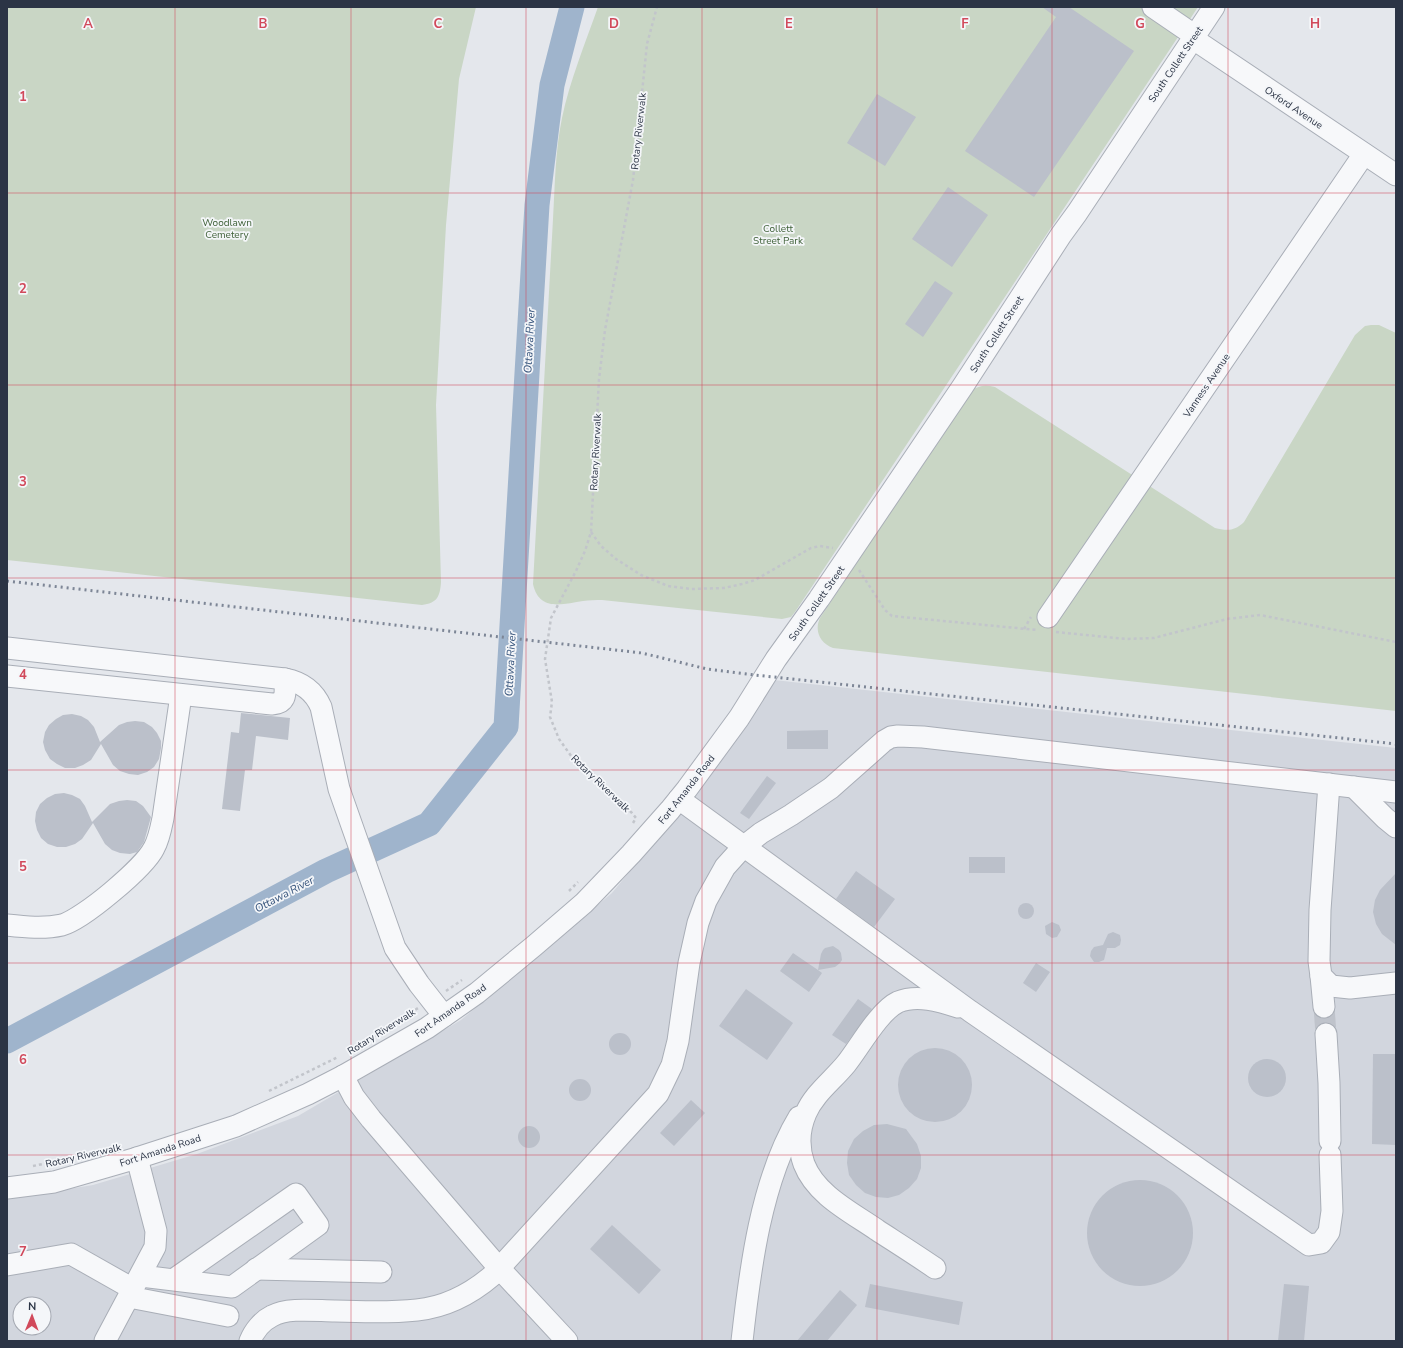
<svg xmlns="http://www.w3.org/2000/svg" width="1403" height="1348" viewBox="0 0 1403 1348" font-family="'Nunito Sans',sans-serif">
  <rect width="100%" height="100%" fill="#e4e7ec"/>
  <!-- built -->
  <path fill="#d2d6de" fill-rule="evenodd" d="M774,680L1396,748V1341H7V1199L93,1185L197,1154L298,1116L461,1020L612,893L728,752ZM20,1304H44V1328H20Z"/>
  <!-- green -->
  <g fill="#c9d6c5">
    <path d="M7,7H476L459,79L446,225L436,405L441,582C440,597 437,603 422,605L7,560Z"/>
    <path d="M598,7H1198L795,612L791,617L782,619L602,600C596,600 589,600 583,601C563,604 539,612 533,584L553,219C555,186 555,152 562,118C570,80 585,44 598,7Z"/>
    <path d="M1371,325H1379L1396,333V711L833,648C820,643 814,631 820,618L971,391C979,385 986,385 995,387L1215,528C1227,531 1235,531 1244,522L1355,335L1365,326Z"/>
  </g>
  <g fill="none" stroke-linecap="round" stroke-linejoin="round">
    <!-- river -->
    <polyline stroke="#9fb4cc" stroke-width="25" points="7,1041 326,871 429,824 506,727 537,205 552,85 572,7"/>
  </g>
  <!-- building -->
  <g fill="#bbc0ca">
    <polygon points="1042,7 1069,7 1134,51 1034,197 965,151 1056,17"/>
    <polygon points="877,94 916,117 885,166 847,143"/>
    <polygon points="948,187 988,215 952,267 912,239"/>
    <polygon points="935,281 953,293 923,337 905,324"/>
    <polygon points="241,713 290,718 288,740 256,736 252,770 245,770 240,811 222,809 231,732 239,733"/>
    <polygon points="72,714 81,716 88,720 94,727 100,742 119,725 127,722 135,721 144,722 152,727 157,733 161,741 161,748 159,759 154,767 147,772 138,775 129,774 120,771 113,765 101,744 91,760 83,765 75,768 65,768 57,764 50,759 45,750 43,742 45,732 49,725 56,719 63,715"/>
    <polygon points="828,730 828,749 787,749 787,731"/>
    <polygon points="767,776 776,783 749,819 740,813"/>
    <polygon points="64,793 72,795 80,799 85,806 92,822 110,804 119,801 127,800 136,801 143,806 151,817 144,842 137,852 130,854 120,853 112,850 105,844 93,823 82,839 75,844 66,847 57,847 48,844 41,838 37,830 35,821 36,812 40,804 47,798 55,794"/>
    <rect x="969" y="857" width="36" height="16"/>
    <polygon points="856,871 895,899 874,927 836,899"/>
    <polygon points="1396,873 1396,945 1382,934 1376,924 1373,912 1375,900 1380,890"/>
    <circle cx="1026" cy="911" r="8"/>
    <polygon points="1052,922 1059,925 1061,930 1057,937 1052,938 1046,934 1045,926"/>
    <polygon points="1113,932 1120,935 1121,940 1120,945 1115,948 1107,948 1104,960 1099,962 1094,962 1090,956 1091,951 1094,947 1103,945 1108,934"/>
    <polygon points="833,946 839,950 841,953 842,960 840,963 835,967 818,970 822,973 809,992 780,971 793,953 818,970 821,954 823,950 825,948"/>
    <polygon points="1036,963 1050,972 1036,992 1023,983"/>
    <polygon points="746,989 793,1023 767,1060 719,1026"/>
    <polygon points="858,999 872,1009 846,1044 832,1035"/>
    <circle cx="620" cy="1044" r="11"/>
    <circle cx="935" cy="1085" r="37"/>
    <polygon points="1373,1054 1396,1054 1396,1145 1372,1144"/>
    <circle cx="1267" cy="1078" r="19"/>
    <circle cx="580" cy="1090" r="11"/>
    <polygon points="691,1100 705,1113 674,1146 660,1133"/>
    <polygon points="887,1124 906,1129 917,1144 921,1156 921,1168 917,1179 909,1188 899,1195 888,1198 876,1197 865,1193 856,1185 849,1175 847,1163 848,1151 854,1139 863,1131 874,1125"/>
    <circle cx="529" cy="1137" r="11"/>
    <circle cx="1140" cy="1233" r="53"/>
    <polygon points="612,1225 661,1270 639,1294 590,1249"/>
    <polygon points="870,1284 963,1302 959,1325 865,1307"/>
    <polygon points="1284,1284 1309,1286 1304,1341 1278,1341"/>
    <polygon points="840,1290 857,1305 827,1341 797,1341"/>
  </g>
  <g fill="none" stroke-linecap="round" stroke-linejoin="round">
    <!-- minor-tunnel -->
    <polyline stroke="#bfc3cb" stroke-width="21" stroke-dasharray="21 10" stroke-linecap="butt" points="1324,1007 1326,1034"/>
    <defs>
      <g id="minor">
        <polyline points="1153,7 1194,35"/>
        <polyline points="1192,38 1396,175"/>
        <polyline points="1048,617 1364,154"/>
        <polyline points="7,648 285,679"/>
        <path d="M7,676L272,704C288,703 285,692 285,679C301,682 314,691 321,707L339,789L395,948L419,984L444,1016"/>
        <polyline points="1329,784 1320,910 1319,961 1321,976 1331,986 1350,988 1396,983"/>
        <polyline points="1354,787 1385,818 1396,827"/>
        <polyline points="679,799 970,1011 1309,1245 1321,1243 1329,1232 1332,1211 1330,1155"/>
        <path d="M7,925C25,927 44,929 62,925C83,919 144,868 154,848C159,839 161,828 163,818L181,695"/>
        <polyline points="1321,976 1324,1007"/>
        <polyline points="1326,1034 1329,1083 1330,1141"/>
        <polyline points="343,1076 354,1097 371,1119 499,1268 567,1341"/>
        <polyline points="7,1188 54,1182 137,1158 236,1126 308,1094 343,1076 427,1028 477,993 534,946 584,903 631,854 670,810 687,789 739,718 776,659 819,599 963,386 1061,235 1077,213 1214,7"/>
        <polyline points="7,1265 71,1254 133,1289"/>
        <path d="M935,1268C916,1255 897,1243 877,1230C851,1212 816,1195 804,1164C798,1147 799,1129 806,1113C814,1094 832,1081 846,1064C859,1048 879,1011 898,1002C917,994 940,1001 958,1007"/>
        <polyline points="256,1269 381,1272"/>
        <polyline points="141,1276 232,1287 318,1225 296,1194 173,1280"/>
        <polyline points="129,1297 228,1316"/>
        <polyline points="105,1341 155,1247 156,1231 137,1158"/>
        <path d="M250,1341C254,1331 262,1321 272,1316C288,1307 317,1311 335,1311C362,1312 390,1313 417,1310C446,1307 472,1293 493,1275L658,1094L672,1065L678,1041L689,963L698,923L706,901L725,867L743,847L761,833L791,815L831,788L884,741L891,737L898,736L923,737L1396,792"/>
        <path d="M742,1341C750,1269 761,1180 799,1117"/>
      </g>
    </defs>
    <!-- minor casing -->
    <use href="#minor" stroke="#a9aeb7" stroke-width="23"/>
    <!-- path -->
    <g stroke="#c2c5cb" stroke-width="2.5" stroke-dasharray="3 3" stroke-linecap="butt">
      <polyline points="591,532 601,546 616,559 641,575 668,586 691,589 724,588 742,584 755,580 811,548 820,546 833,548"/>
      <polyline points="859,570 885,610 892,616 1037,630"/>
      <polyline points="1024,629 1031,617"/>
      <polyline points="1056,632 1126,639 1154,638 1227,619 1260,615 1396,642"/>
      <polyline points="633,823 636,818 632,813 574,760 559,739 550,717 552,702 545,659 551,618 576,571 585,551 591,532 599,379 605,330 633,180 647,44 657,7"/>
      <polyline points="569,891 578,882"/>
      <polyline points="446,991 462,980"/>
      <polyline points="370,1039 418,1008"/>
      <polyline points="269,1091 338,1057"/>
      <polyline points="33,1166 67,1159"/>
    </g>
    <!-- minor -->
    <use href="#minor" stroke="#f7f8fa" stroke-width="21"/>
    <!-- rail -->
    <polyline stroke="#7d8696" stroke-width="3" stroke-dasharray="2 4" stroke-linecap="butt" points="7,581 642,653 707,669 755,675 1396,744"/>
  </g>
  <!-- grid -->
  <path fill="none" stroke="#d1495b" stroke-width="1" stroke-opacity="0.55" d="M175,7V1341M351,7V1341M526,7V1341M702,7V1341M877,7V1341M1052,7V1341M1228,7V1341M7,193H1396M7,385H1396M7,578H1396M7,770H1396M7,963H1396M7,1155H1396"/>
  <g text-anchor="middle" stroke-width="3.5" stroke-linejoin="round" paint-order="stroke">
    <!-- street labels -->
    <g font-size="10" fill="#2b3445" stroke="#f4f6f9">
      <text transform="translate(1175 64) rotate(-56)" y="4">South Collett Street</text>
      <text transform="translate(1294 107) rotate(34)" y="4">Oxford Avenue</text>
      <text transform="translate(638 131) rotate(-84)" y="4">Rotary Riverwalk</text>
      <text transform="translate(996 334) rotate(-57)" y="4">South Collett Street</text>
      <text transform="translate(1206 385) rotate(-56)" y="4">Vanness Avenue</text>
      <text transform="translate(595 452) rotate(-87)" y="4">Rotary Riverwalk</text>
      <text transform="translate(816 603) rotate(-55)" y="4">South Collett Street</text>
      <text transform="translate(601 783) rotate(44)" y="4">Rotary Riverwalk</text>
      <text transform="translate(686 789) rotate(-52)" y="4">Fort Amanda Road</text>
      <text transform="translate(450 1010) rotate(-35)" y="4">Fort Amanda Road</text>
      <text transform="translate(381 1031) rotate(-32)" y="4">Rotary Riverwalk</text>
      <text transform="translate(160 1150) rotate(-18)" y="4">Fort Amanda Road</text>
      <text transform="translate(83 1155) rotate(-13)" y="4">Rotary Riverwalk</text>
    </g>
    <!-- park labels -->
    <g font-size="10" fill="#3f6138" stroke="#f4f6f9">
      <text x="227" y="226">Woodlawn<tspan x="227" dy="12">Cemetery</tspan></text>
      <text x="778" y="232">Collett<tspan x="778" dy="12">Street Park</tspan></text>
    </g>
    <!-- water labels -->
    <g font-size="11" font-style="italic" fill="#34527a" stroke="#f4f6f9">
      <text transform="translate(529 341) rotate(-87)" y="4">Ottawa River</text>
      <text transform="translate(510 664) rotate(-87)" y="4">Ottawa River</text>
      <text transform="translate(284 894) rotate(-28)" y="4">Ottawa River</text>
    </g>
  </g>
  <g font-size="13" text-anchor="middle" font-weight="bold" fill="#d1495b" stroke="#f4f6f9" stroke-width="3.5" stroke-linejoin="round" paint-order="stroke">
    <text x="88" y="28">A</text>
    <text x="263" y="28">B</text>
    <text x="438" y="28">C</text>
    <text x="614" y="28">D</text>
    <text x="789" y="28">E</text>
    <text x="965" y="28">F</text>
    <text x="1140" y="28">G</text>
    <text x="1315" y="28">H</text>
    <text x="23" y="101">1</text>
    <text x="23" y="293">2</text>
    <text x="23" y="486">3</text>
    <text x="23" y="679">4</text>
    <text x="23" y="871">5</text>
    <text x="23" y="1064">6</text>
    <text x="23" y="1256">7</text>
  </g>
  <!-- border -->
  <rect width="1403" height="1348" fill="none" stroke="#2b3445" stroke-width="16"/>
  <!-- north arrow -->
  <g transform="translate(32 1316) rotate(1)"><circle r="19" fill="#f4f6f9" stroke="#a4a8b1"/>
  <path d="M0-3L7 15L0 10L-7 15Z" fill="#d1495b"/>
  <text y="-6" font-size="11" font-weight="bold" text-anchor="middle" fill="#2b3445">N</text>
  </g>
</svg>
